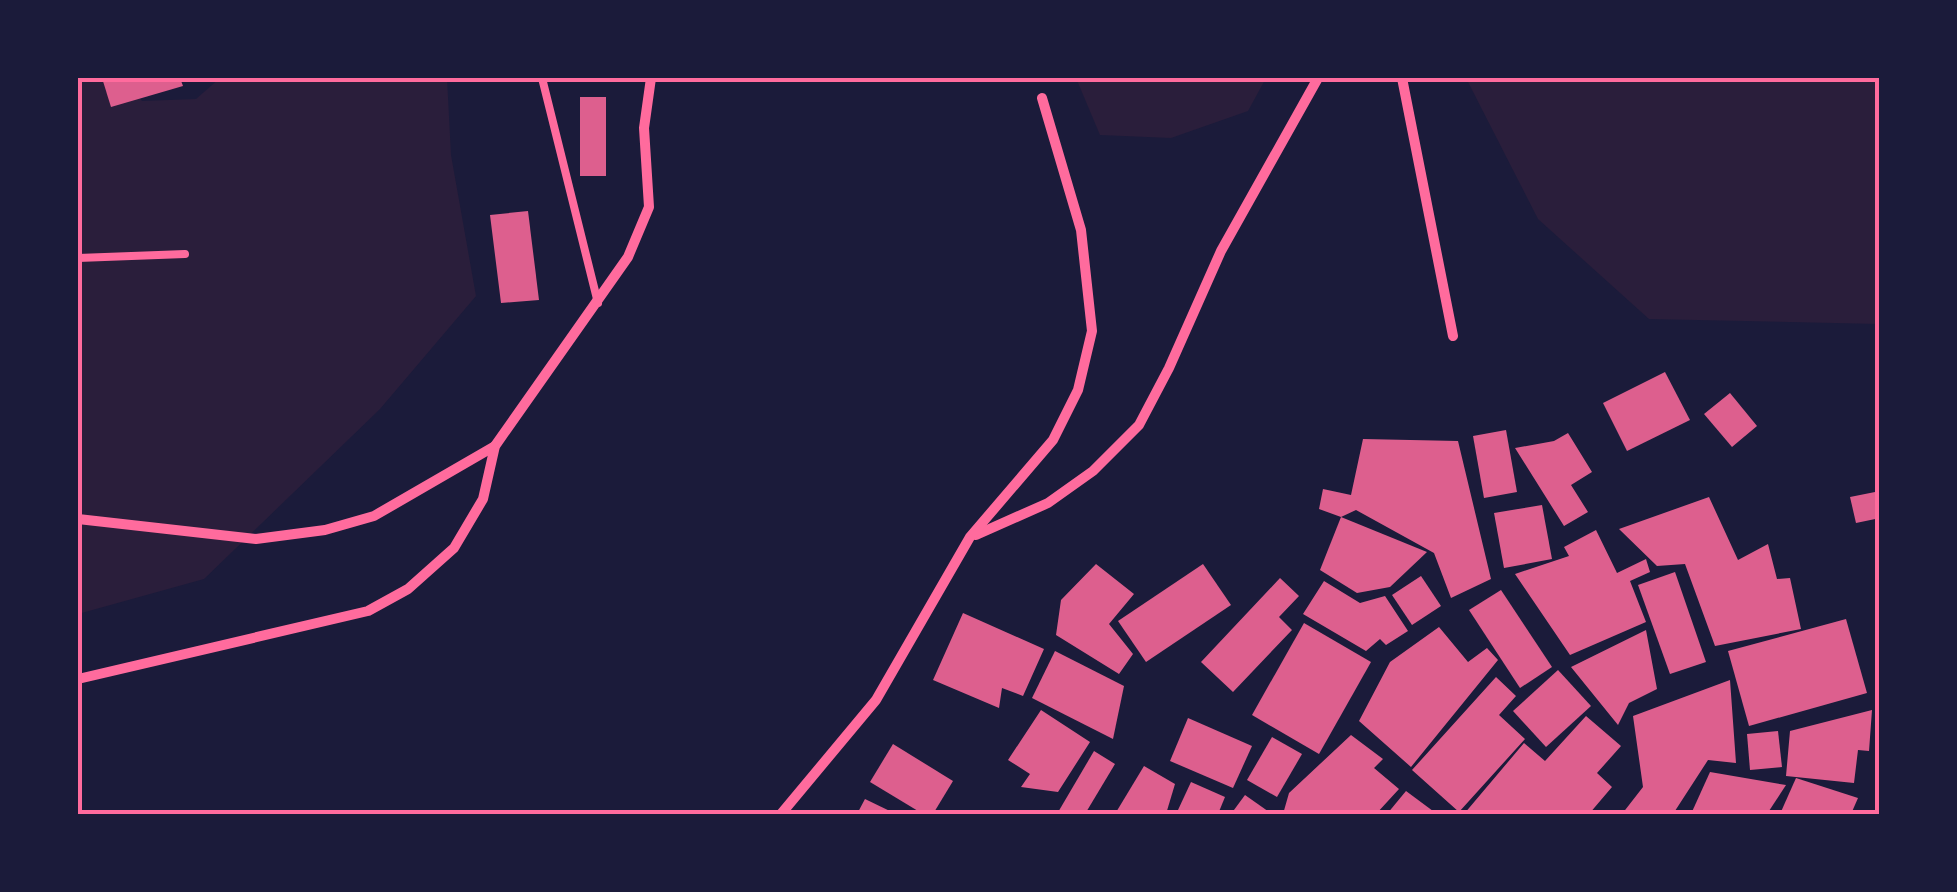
<svg xmlns="http://www.w3.org/2000/svg" width="1957" height="892" viewBox="0 0 1957 892" font-family="'Titillium Web',sans-serif">
  <rect width="100%" height="100%" fill="#1b1b3a"/>
  <!-- green -->
  <g fill="#2a1e3b">
    <polygon points="78,78 124,78 142,101 196,99 220,78 447,78 451,155 476,296 380,409 204,579 78,614"/>
    <polygon points="1076,78 1266,78 1248,111 1171,138 1100,135"/>
    <polygon points="1466,78 1879,78 1879,324 1649,319 1538,219"/>
  </g>
  <!-- building -->
  <g fill="#dd5f8e">
    <polygon points="102,78 180,78 183,86 111,107"/>
    <rect x="580" y="97" width="26" height="79"/>
    <polygon points="528,211 539,300 501,303 490,215"/>
    <polygon points="1665,372 1690,420 1627,451 1603,403"/>
    <polygon points="1730,393 1757,426 1732,447 1704,414"/>
    <polygon points="1506,430 1517,492 1484,498 1473,436"/>
    <polygon points="1568,433 1592,472 1571,485 1588,512 1564,526 1515,448 1554,441"/>
    <polygon points="1363,439 1458,441 1491,579 1451,598 1434,553 1356,510 1341,517 1319,509 1323,489 1351,495"/>
    <polygon points="1880,491 1880,518 1856,523 1850,497"/>
    <polygon points="1709,497 1738,560 1768,544 1777,579 1790,578 1801,629 1715,646 1685,564 1657,566 1619,529"/>
    <polygon points="1542,505 1552,559 1504,568 1494,513"/>
    <polygon points="1341,517 1427,552 1390,587 1357,593 1320,570"/>
    <polygon points="1596,530 1617,573 1646,559 1650,572 1630,581 1646,622 1570,655 1515,574 1569,556 1564,547"/>
    <polygon points="1096,564 1134,594 1109,624 1133,654 1119,674 1056,635 1061,600"/>
    <polygon points="1203,564 1231,605 1146,662 1118,621"/>
    <polygon points="1675,572 1706,662 1670,674 1638,585"/>
    <polygon points="1421,576 1441,606 1412,625 1392,595"/>
    <polygon points="1280,578 1299,596 1279,617 1292,630 1233,692 1201,662"/>
    <polygon points="1324,581 1360,603 1385,596 1408,631 1386,645 1380,639 1366,651 1303,614"/>
    <polygon points="1501,590 1552,667 1520,688 1469,610"/>
    <polygon points="963,613 1044,649 1023,696 1002,688 999,708 933,680"/>
    <polygon points="1846,619 1867,693 1749,726 1728,651"/>
    <polygon points="1304,623 1371,662 1319,754 1252,715"/>
    <polygon points="1439,627 1468,662 1487,648 1498,660 1411,767 1359,721 1390,662"/>
    <polygon points="1646,630 1657,689 1629,703 1618,725 1571,667"/>
    <polygon points="1055,651 1124,686 1113,739 1032,698"/>
    <polygon points="1558,670 1591,706 1546,747 1513,711"/>
    <polygon points="1496,677 1516,696 1499,715 1525,739 1459,812 1412,770"/>
    <polygon points="1730,680 1736,763 1708,760 1673,814 1622,814 1643,787 1633,716"/>
    <polygon points="1041,710 1090,742 1058,792 1021,787 1030,774 1008,760"/>
    <polygon points="1872,710 1869,751 1858,750 1854,783 1786,776 1790,731"/>
    <polygon points="1586,716 1621,746 1597,773 1612,787 1589,814 1464,814 1524,743 1545,761"/>
    <polygon points="1188,718 1252,746 1233,788 1170,761"/>
    <polygon points="1778,731 1782,767 1750,770 1747,734"/>
    <polygon points="1351,735 1383,759 1374,768 1399,789 1376,814 1283,814 1289,793"/>
    <polygon points="1272,737 1302,754 1277,797 1247,780"/>
    <polygon points="893,744 953,781 933,814 923,814 870,782"/>
    <polygon points="1094,751 1115,764 1085,814 1057,814"/>
    <polygon points="1144,766 1175,784 1166,814 1115,814"/>
    <polygon points="1710,772 1786,785 1767,814 1691,814"/>
    <polygon points="1796,778 1858,798 1851,814 1780,814"/>
    <polygon points="1191,782 1225,797 1218,814 1188,814 1178,810"/>
    <polygon points="1406,791 1437,814 1387,814"/>
    <polygon points="1245,795 1272,814 1231,814"/>
    <polygon points="865,799 896,814 857,814"/>
  </g>
  <g fill="none" stroke-linecap="round" stroke-linejoin="round">
    <!-- service -->
    <g stroke="#ff6b9d" stroke-width="8">
      <polyline points="542,78 598,303"/>
      <polyline points="78,258 185,254"/>
    </g>
    <!-- minor -->
    <g stroke="#ff6b9d" stroke-width="10">
      <polyline points="1402,78 1453,336"/>
      <polyline points="78,519 256,539 325,530 374,516 495,446"/>
      <polyline points="976,535 1048,503 1093,471 1139,425 1169,368 1221,251 1318,78"/>
      <polyline points="78,679 368,611 408,589 454,548 483,499 495,446 628,257 649,207 644,128 651,78"/>
      <polyline points="781,814 876,700 970,537 1053,440 1078,390 1092,331 1081,230 1042,98"/>
    </g>
  </g>
  <!-- border -->
  <rect width="1957" height="892" fill="none" stroke="#1b1b3a" stroke-width="160"/>
  <rect x="80" y="80" width="1797" height="732" fill="none" stroke="#ff6b9d" stroke-width="4"/>
</svg>
